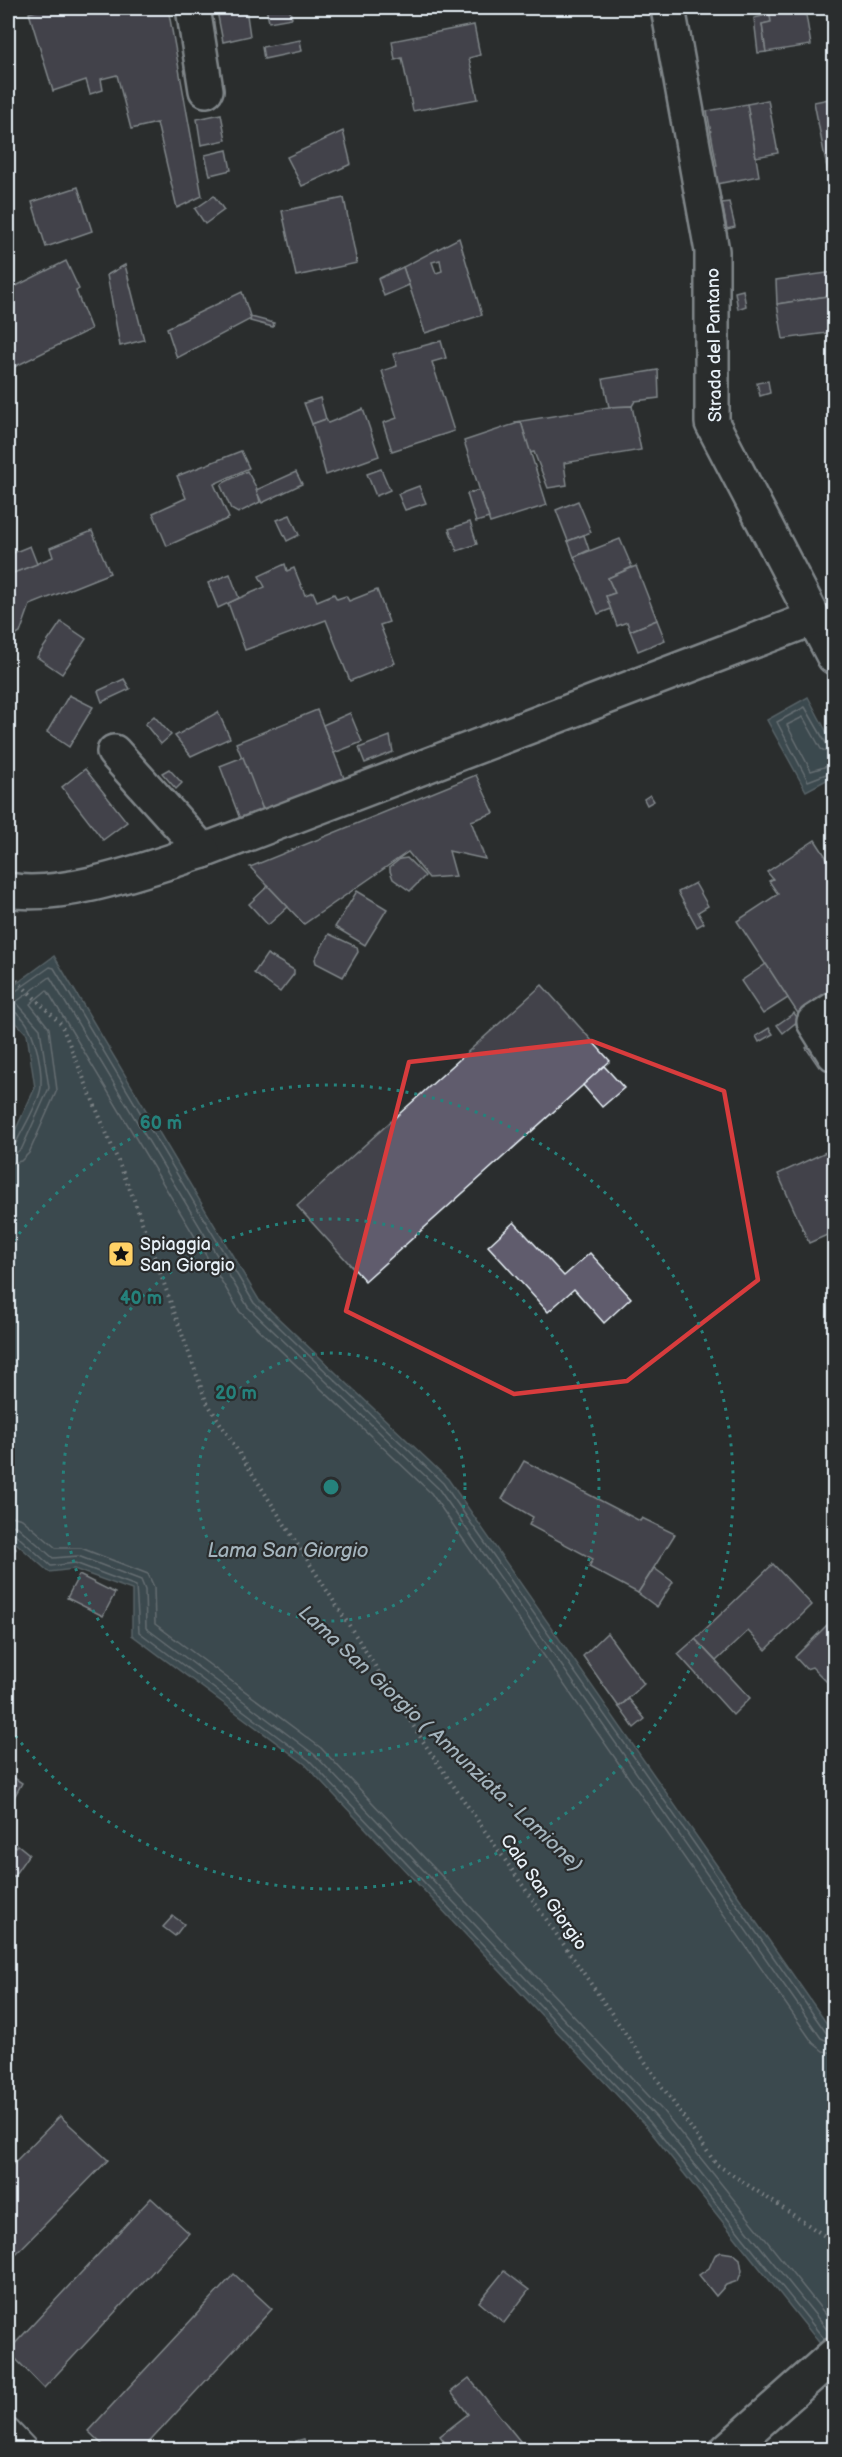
<svg xmlns="http://www.w3.org/2000/svg" width="842" height="2457" viewBox="0 0 842 2457" font-family="'Balsamiq Sans',sans-serif">
  <rect width="100%" height="100%" fill="#2a2d2e"/>
  <filter id="ink" filterUnits="userSpaceOnUse"><feTurbulence type="fractalNoise" baseFrequency=".0167" numOctaves="2"/><feDisplacementMap in="SourceGraphic" scale="12" xChannelSelector="R" yChannelSelector="G"/><feConvolveMatrix kernelMatrix="1 2 1 2 8 2 1 2 1" color-interpolation-filters="sRGB"/></filter>
  <g filter="url(#ink)">
    <!-- water -->
    <g fill="#516a75" stroke="#8da0a9" stroke-width="1.5">
      <polygon points="808,697 834,746 834,776 806,791 767,720"/>
      <polygon points="54,956 259,1300 448,1479 834,2034 834,2361 646,2126 305,1764 132,1635 132,1590 74,1569 49,1572 8,1536 8,1146 35,1088 27,1034 8,1014 8,990"/>
    </g>
    <g fill="none" stroke-linecap="round" stroke-linejoin="round">
      <!-- shore -->
      <g stroke="#acbbc4" stroke-width="1.5">
        <polyline points="834,747 827,745 805,707 777,722 808,781 834,771"/>
        <polyline points="834,755 821,749 803,717 787,725 811,771 834,764"/>
        <polyline points="8,995 13,993 50,967 54,968 254,1303 443,1483 827,2034 834,2037"/>
        <path d="M8,1010C34,1013 42,1066 41,1087C40,1101 22,1130 16,1143L8,1147"/>
        <polyline points="8,1155 15,1154 22,1148 49,1088 40,1029 16,1002 50,977 248,1307 438,1488 821,2038 834,2044"/>
        <polyline points="8,1164 21,1161 29,1153 57,1090 49,1028 30,1004 47,990 240,1312 431,1493 813,2043 823,2051 834,2053"/>
        <polyline points="8,1515 22,1519 56,1548 81,1548 148,1574 154,1587 155,1624 321,1748 663,2111 834,2325"/>
        <polyline points="8,1524 18,1527 53,1558 78,1556 141,1580 145,1590 146,1628 315,1755 656,2117 833,2337"/>
        <polyline points="8,1532 14,1533 51,1566 75,1563 136,1586 139,1632 309,1760 650,2122 825,2340"/>
      </g>
    </g>
    <!-- building -->
    <g fill="#605c6d" stroke="#e8f1f8" stroke-width="1.5" fill-rule="evenodd">
      <polygon points="46,8 168,8 202,196 177,208 157,123 131,129 117,75 101,79 103,90 90,94 86,80 53,91 29,13"/>
      <polygon points="233,8 246,8 250,36 223,42 217,11"/>
      <polygon points="266,8 289,8 292,18 269,22"/>
      <polygon points="761,8 769,8 771,22 762,24 766,52 758,53 754,18 763,16"/>
      <polygon points="769,8 812,8 805,9 811,45 766,52 762,24 771,22"/>
      <polygon points="474,25 480,55 469,58 478,99 413,111 402,58 395,60 392,41"/>
      <polygon points="300,40 302,51 264,59 262,47"/>
      <polygon points="834,98 834,187 831,188 814,102"/>
      <polygon points="768,100 778,153 756,157 747,104"/>
      <polygon points="747,104 759,176 716,184 714,166 717,166 707,111"/>
      <polygon points="221,114 226,140 201,145 197,119"/>
      <polygon points="343,131 351,164 302,186 287,157"/>
      <polygon points="227,150 231,170 210,175 205,155"/>
      <polygon points="78,187 92,231 46,247 32,202"/>
      <polygon points="214,196 224,210 205,224 195,209"/>
      <polygon points="344,198 357,263 296,276 282,211"/>
      <polygon points="729,202 735,227 727,229 722,203"/>
      <path d="M459,238L482,315L425,333L403,267ZM440,260L442,271L436,273L432,262Z"/>
      <polygon points="66,261 79,289 76,291 91,329 8,370 8,290"/>
      <polygon points="125,265 144,340 120,346 107,275"/>
      <polygon points="403,267 409,285 384,296 378,279"/>
      <polygon points="834,272 834,295 777,304 776,280"/>
      <polygon points="743,290 746,306 738,309 735,292"/>
      <polygon points="242,292 251,319 177,358 167,328"/>
      <polygon points="834,295 834,332 783,339 777,304"/>
      <polygon points="251,317 274,323 273,327 250,321"/>
      <polygon points="441,341 446,358 432,362 454,431 392,451 383,423 397,418 382,371 397,366 393,354"/>
      <polygon points="658,370 659,398 635,401 632,406 609,407 603,379"/>
      <polygon points="768,381 770,393 760,396 757,383"/>
      <polygon points="320,398 326,419 312,424 304,403"/>
      <polygon points="632,406 641,450 564,463 567,485 548,488 534,452 530,453 521,422 516,424 515,422 609,407"/>
      <polygon points="363,409 379,456 326,475 312,424 326,419 328,423"/>
      <polygon points="521,422 547,505 490,523 464,441"/>
      <polygon points="241,451 249,468 214,484 229,518 167,546 153,513 186,498 177,476"/>
      <polygon points="381,469 390,490 376,496 367,474"/>
      <polygon points="247,471 257,489 260,502 238,513 231,509 221,486 223,483"/>
      <polygon points="296,472 302,484 262,503 256,490"/>
      <polygon points="419,486 426,503 405,510 398,494"/>
      <polygon points="479,490 489,518 476,522 467,494"/>
      <polygon points="578,501 591,532 568,541 556,510"/>
      <polygon points="290,515 299,535 287,541 277,520"/>
      <polygon points="470,522 477,544 457,551 449,529"/>
      <polygon points="92,531 110,573 30,605 20,633 8,640 8,575 53,557 50,548"/>
      <polygon points="584,535 589,550 574,557 568,541"/>
      <polygon points="620,539 632,567 608,578 615,593 606,596 611,609 598,614 574,557"/>
      <polygon points="30,546 37,564 8,575 8,555"/>
      <polygon points="285,564 287,571 294,568 305,595 313,592 317,601 334,594 337,599 346,596 349,601 377,590 389,622 380,625 395,663 350,681 326,620 245,650 228,603 265,587 259,576"/>
      <polygon points="636,566 657,620 630,631 627,622 617,626 606,596 615,593 608,578"/>
      <polygon points="230,574 239,598 218,608 208,583"/>
      <polygon points="657,620 665,640 638,651 630,631"/>
      <polygon points="61,622 86,639 62,674 37,657"/>
      <polygon points="124,679 130,689 102,702 98,691"/>
      <polygon points="69,695 93,707 69,747 47,732"/>
      <polygon points="317,710 344,778 263,810 236,743"/>
      <polygon points="218,712 230,738 191,756 175,736"/>
      <polygon points="350,713 362,742 334,753 323,725"/>
      <polygon points="154,716 171,735 161,744 145,724"/>
      <polygon points="390,736 393,752 365,763 359,748"/>
      <polygon points="243,757 263,810 240,819 220,766"/>
      <polygon points="85,769 127,822 103,840 62,787"/>
      <polygon points="169,769 182,783 176,789 162,773"/>
      <polygon points="476,775 494,813 471,821 485,859 449,851 456,876 429,878 408,852 304,924 250,867"/>
      <polygon points="650,795 654,801 647,805 644,799"/>
      <polygon points="815,840 834,869 834,992 799,1015 737,921 778,894 769,881 773,879 767,872"/>
      <polygon points="407,858 425,876 410,891 393,879 390,871 390,867 400,859"/>
      <polygon points="695,883 708,906 698,912 704,923 697,927 678,892"/>
      <polygon points="268,886 288,907 268,925 249,904"/>
      <polygon points="357,891 387,909 365,945 335,927"/>
      <polygon points="329,934 357,947 358,952 343,977 316,963 315,959"/>
      <polygon points="267,954 294,970 294,974 280,992 254,973"/>
      <polygon points="766,964 788,998 763,1014 741,981"/>
      <polygon points="542,985 610,1061 365,1281 297,1206"/>
      <polygon points="794,1013 799,1020 783,1033 777,1025"/>
      <polygon points="769,1028 773,1034 759,1042 756,1036"/>
      <polygon points="813,1042 827,1062 819,1067 806,1048"/>
      <polygon points="604,1066 624,1088 602,1107 583,1085"/>
      <polygon points="834,1150 834,1166 829,1153"/>
      <polygon points="828,1151 834,1166 834,1232 809,1243 778,1174"/>
      <polygon points="514,1222 564,1276 590,1253 631,1298 604,1323 574,1289 548,1312 488,1246"/>
      <polygon points="524,1461 640,1521 642,1518 675,1534 638,1593 589,1567 593,1559 529,1525 533,1517 502,1499"/>
      <polygon points="8,1540 16,1549 8,1558"/>
      <polygon points="773,1564 812,1605 766,1650 748,1631 716,1661 695,1639"/>
      <polygon points="654,1568 673,1582 657,1607 638,1593"/>
      <polygon points="79,1575 115,1593 103,1616 67,1598"/>
      <polygon points="834,1618 834,1682 828,1683 812,1667 806,1669 795,1657"/>
      <polygon points="607,1633 644,1684 619,1707 583,1656"/>
      <polygon points="695,1639 750,1698 733,1715 678,1654"/>
      <polygon points="629,1699 645,1719 634,1728 619,1707"/>
      <polygon points="8,1774 22,1783 8,1808"/>
      <polygon points="8,1841 16,1847 18,1845 29,1854 8,1884"/>
      <polygon points="173,1916 184,1924 175,1936 163,1927"/>
      <polygon points="60,2116 108,2160 8,2262 8,2169"/>
      <polygon points="151,2198 189,2233 44,2388 8,2351"/>
      <polygon points="721,2252 734,2254 740,2259 742,2271 738,2281 726,2285 716,2296 699,2275 709,2268 715,2255"/>
      <polygon points="504,2271 529,2290 504,2323 479,2302"/>
      <polygon points="234,2274 272,2309 142,2450 108,2450 88,2431"/>
      <polygon points="469,2378 524,2446 520,2450 450,2450 440,2436 468,2414 451,2392"/>
      <polygon points="304,2439 308,2450 299,2450 296,2441"/>
    </g>
    <g fill="none" stroke-linecap="round" stroke-linejoin="round">
      <defs>
        <polyline id="lane" points="8,2431 26,2450"/>
        <g id="street">
          <polyline points="193,8 206,90"/>
          <polyline points="668,8 712,251 712,423 834,657"/>
          <polyline points="114,752 203,851 814,618"/>
          <path d="M8,890C63,900 149,868 203,851"/>
          <polyline points="834,1009 814,1022 834,1054"/>
        </g>
        <polyline id="secondary" points="727,2450 834,2355"/>
      </defs>
      <!-- lane casing -->
      <use href="#lane" stroke="#e8f1f8" stroke-width="28"/>
      <!-- street casing -->
      <use href="#street" stroke="#e8f1f8" stroke-width="38"/>
      <!-- secondary casing -->
      <use href="#secondary" stroke="#e8f1f8" stroke-width="38"/>
      <!-- path -->
      <polyline stroke="#e8f1f8" stroke-width="4" stroke-dasharray="1.5 4.5" stroke-linecap="butt" points="8,972 61,1024 133,1197 206,1401 428,1749 716,2164 834,2242"/>
      <!-- lane -->
      <use href="#lane" stroke="#2a2d2e" stroke-width="24"/>
      <!-- street -->
      <use href="#street" stroke="#2a2d2e" stroke-width="33"/>
      <!-- secondary -->
      <use href="#secondary" stroke="#2a2d2e" stroke-width="33"/>
    </g>
  </g>
  <!-- marked area -->
  <path d="M0 0H842V2457H0ZM592,1041L724,1091L758,1280L627,1381L514,1394L346,1311L409,1062Z" fill="#2a2d2e" fill-opacity=".55" fill-rule="evenodd"/>
  <path fill="none" stroke="#d83c3d" stroke-width="4.5" stroke-linejoin="round" d="M592,1041L724,1091L758,1280L627,1381L514,1394L346,1311L409,1062Z"/>
  <!-- distance rings -->
  <g fill="none" stroke="#25827c" stroke-width="3" stroke-dasharray="3 6">
    <circle cx="331" cy="1487" r="134"/>
    <circle cx="331" cy="1487" r="268"/>
    <path d="M8 1248A402 402 0 1 1 8 1726"/>
  </g>
  <!-- icons -->
  <defs>
    <symbol id="sight-square" viewBox="-11 -11 22 22"><rect x="-9" y="-9" width="18" height="18" rx="4" fill="#ffd166" stroke="#2a2d2e"/><path d="M0-6L1.8-2.2L6-1.7L2.9 1.2L3.7 5.4L0 3.3L-3.7 5.4L-2.9 1.2L-6-1.7L-1.8-2.2Z" fill="#111"/></symbol>
  </defs>
  <g fill-rule="evenodd">
    <use href="#sight-square" x="106" y="1239" width="30" height="30"/>
  </g>
  <g text-anchor="middle" stroke-width="4.5" stroke-linejoin="round" paint-order="stroke">
    <!-- street labels -->
    <g font-size="18" fill="#e8f1f8" stroke="#2a2d2e">
      <text transform="translate(714 345) rotate(-91)" y="6">Strada del Pantano</text>
      <text transform="translate(544 1892) rotate(55)" y="6">Cala San Giorgio</text>
    </g>
    <!-- poi labels -->
    <g font-size="18" fill="#e8f1f8" stroke="#2a2d2e" text-anchor="start">
      <text x="140" y="1250">Spiaggia<tspan x="140" dy="21">San Giorgio</tspan></text>
    </g>
    <!-- water labels -->
    <g font-size="20" font-style="italic" fill="#a4b4bd" stroke="#2a2d2e">
      <text x="288" y="1557">Lama San Giorgio</text>
      <text transform="translate(441 1738) rotate(43)" y="7">Lama San Giorgio ( Annunziata - Lamione)</text>
    </g>
  </g>
  <circle cx="331" cy="1487" r="9" fill="#25827c" stroke="#2a2d2e" stroke-width="3"/>
  <g font-size="18" text-anchor="middle" font-weight="bold" fill="#25827c" stroke="#2a2d2e" stroke-width="4.5" stroke-linejoin="round" paint-order="stroke">
    <text x="161" y="1129">60 m</text>
    <text x="141" y="1304">40 m</text>
    <text x="236" y="1399">20 m</text>
  </g>
  <!-- margin -->
  <rect width="842" height="2457" fill="none" stroke="#2a2d2e" stroke-width="30"/>
  <rect x="15" y="15" width="812" height="2427" fill="none" stroke="#e8f1f8" stroke-width="2" filter="url(#ink)"/>
</svg>
